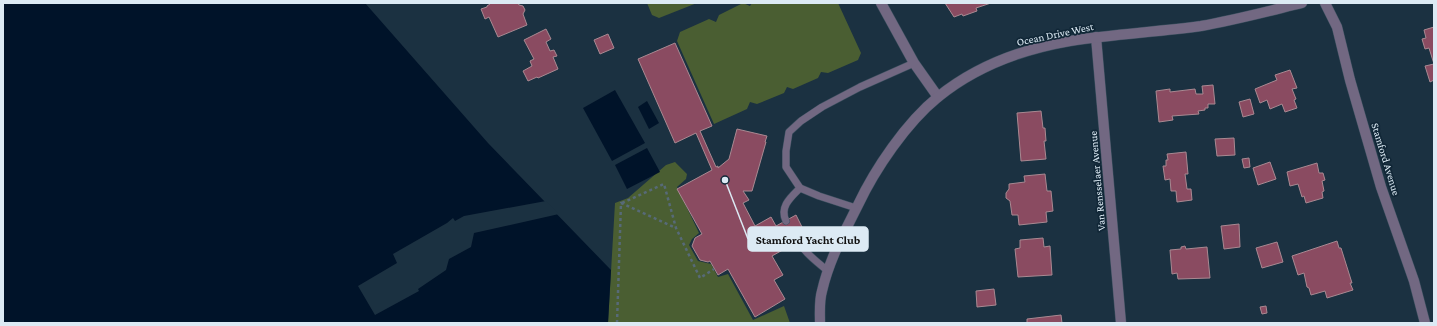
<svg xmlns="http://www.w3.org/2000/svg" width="1437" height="326" viewBox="0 0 1437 326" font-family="'Crimson Pro',serif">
  <rect width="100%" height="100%" fill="#1b3141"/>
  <!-- green -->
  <g fill="#4a5e32">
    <polygon points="647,3 697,3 659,18 652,15"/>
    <polygon points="743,3 750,6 752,3 838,3 861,53 858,60 828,73 821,72 818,78 793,89 787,87 784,93 757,104 750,102 747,109 714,124 677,41 680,32 709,19 716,22 719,15"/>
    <polygon points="675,162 687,174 686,179 677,187 699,233 692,239 689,245 698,261 711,264 718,277 728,274 753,320 784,306 790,323 608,323 615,203 628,198 666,165"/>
  </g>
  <!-- water -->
  <g fill="#001329">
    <polygon points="3,3 365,3 488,143 611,270 608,323 3,323"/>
    <polygon points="615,90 645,143 612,161 583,108"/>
    <polygon points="647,101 659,123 649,129 638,107"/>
    <polygon points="647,148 660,172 627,189 615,165"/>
  </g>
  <!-- pier -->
  <polygon fill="#1b3141" points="546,201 559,214 474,233 471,247 449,259 446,270 418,289 419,291 375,315 358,286 397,263 393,254 447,223 453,218 455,221 464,216"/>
  <!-- building -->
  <g fill="#8a4b61" stroke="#a98992">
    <polygon points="489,3 518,3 519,5 523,6 525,10 523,14 527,25 498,37 489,17 485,19 481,9 487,7 487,6 490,4"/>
    <polygon points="945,3 991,3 976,8 977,11 963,16 962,14 954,17"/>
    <polygon points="1434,27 1434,80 1430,82 1425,66 1434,64 1429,48 1425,49 1422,39 1426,38 1424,30"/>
    <polygon points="546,29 551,39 546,42 550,51 554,50 557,56 553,57 558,69 538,78 537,77 528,81 523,71 532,66 530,61 534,59 524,40"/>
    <polygon points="608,34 614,48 600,54 594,40"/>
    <polygon points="675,43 712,126 700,131 716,167 718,166 718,168 729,159 737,129 767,136 765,142 766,142 752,191 743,191 749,200 743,203 755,226 771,217 776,226 796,215 802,227 783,238 788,247 772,256 783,275 774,280 785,299 755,317 728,269 718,275 710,261 708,262 700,260 692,246 695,238 702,234 677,189 712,170 696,133 675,143 638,59"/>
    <polygon points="1290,70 1297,88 1292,89 1296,99 1294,100 1297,108 1285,112 1282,104 1270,109 1267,100 1260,103 1255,89 1277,80 1275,75"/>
    <polygon points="1213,85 1215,104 1208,104 1208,108 1205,108 1205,110 1198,111 1199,114 1172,116 1173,120 1159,122 1156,91 1170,89 1170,92 1195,89 1196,94 1203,94 1202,86"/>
    <polygon points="1250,99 1254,114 1243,117 1239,102"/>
    <polygon points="1041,111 1043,128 1045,128 1046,141 1044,141 1046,159 1021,161 1017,113"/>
    <polygon points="1234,138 1235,155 1217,156 1215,139"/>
    <polygon points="1186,152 1188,174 1185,174 1187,189 1191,189 1192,200 1177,202 1176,191 1171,191 1170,179 1165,180 1163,166 1166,166 1166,160 1168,160 1167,154"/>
    <polygon points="1249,158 1250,167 1244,168 1242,159"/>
    <polygon points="1270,162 1276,179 1258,185 1253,168"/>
    <polygon points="1317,163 1319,173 1323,173 1325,180 1322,181 1324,191 1322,192 1323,198 1306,203 1304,196 1302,197 1298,184 1290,186 1287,172"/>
    <polygon points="1045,174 1047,191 1051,191 1053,211 1046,212 1047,222 1019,225 1018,215 1012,215 1010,201 1006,198 1006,193 1009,189 1009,184 1025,182 1024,176"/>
    <polygon points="1239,224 1240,247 1224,249 1221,226"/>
    <polygon points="1043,238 1044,247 1050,246 1052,275 1018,277 1015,249 1020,248 1020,240"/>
    <polygon points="1337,241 1339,248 1341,248 1352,283 1350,283 1353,290 1327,298 1325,291 1311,295 1309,288 1307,287 1304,273 1298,275 1292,256"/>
    <polygon points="1277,242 1283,262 1262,268 1256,248"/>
    <polygon points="1185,246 1186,249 1207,247 1210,278 1178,279 1177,273 1172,274 1170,250 1181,249 1181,247"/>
    <polygon points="994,289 996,305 977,307 976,291"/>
    <polygon points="1266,306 1267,313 1262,314 1260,307"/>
    <polygon points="1061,315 1062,323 1027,323 1027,319"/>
  </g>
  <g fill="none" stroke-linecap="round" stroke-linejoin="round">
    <defs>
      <g id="service">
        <polyline points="856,208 819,196 800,188 786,167 786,151 789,132 801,121 822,107 860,87 914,63"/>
        <path d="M786,221C779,207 791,197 800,188"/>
        <path d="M793,233C802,250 813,259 828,271"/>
      </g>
      <g id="minor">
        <polyline points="881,3 914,63 938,97"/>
        <polyline points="1325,3 1337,27 1350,80 1381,187 1414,281 1425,323"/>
        <polyline points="1096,37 1121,323"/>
        <path d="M820,323C820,313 819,301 822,291C829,260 844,233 858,205C875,169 906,123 938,97C975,67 1023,49 1070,41C1113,34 1158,32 1201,26C1235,20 1269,11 1302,3"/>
      </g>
    </defs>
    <!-- service casing -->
    <use href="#service" stroke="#3a4f5e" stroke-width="8"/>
    <!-- minor casing -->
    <use href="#minor" stroke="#3a4f5e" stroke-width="11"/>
    <!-- path -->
    <g stroke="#576a78" stroke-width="2.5" stroke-dasharray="3 3" stroke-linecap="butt">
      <polyline points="622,203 664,184 676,228 700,278 714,269"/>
      <polyline points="617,323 621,203 676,228"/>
    </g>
    <!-- service -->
    <use href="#service" stroke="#726882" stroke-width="7"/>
    <!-- minor -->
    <use href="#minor" stroke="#726882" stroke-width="10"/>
  </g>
  <g text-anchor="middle" stroke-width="3.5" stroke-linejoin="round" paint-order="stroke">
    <!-- street labels -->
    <g font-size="11" fill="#dceaf4" stroke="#112737">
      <text transform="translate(1055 34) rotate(-12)" y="4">Ocean Drive West</text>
      <text transform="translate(1386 159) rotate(73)" y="4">Stamford Avenue</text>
      <text transform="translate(1097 181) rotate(-95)" y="4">Van Rensselaer Avenue</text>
    </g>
  </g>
  <!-- callouts -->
  <path fill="none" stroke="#dceaf4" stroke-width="1.5" d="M725 180L748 239"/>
  <circle fill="#dceaf4" stroke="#112737" stroke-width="1.5" cx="725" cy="180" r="4"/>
  <rect fill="#dceaf4" stroke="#dceaf4" stroke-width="1.5" x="748" y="227" width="120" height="24" rx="4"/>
  <g font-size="12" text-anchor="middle" font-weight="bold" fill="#111">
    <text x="808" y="244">Stamford Yacht Club</text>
  </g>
  <!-- border -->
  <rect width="1437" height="326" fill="none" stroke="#dceaf4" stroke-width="8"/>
</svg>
